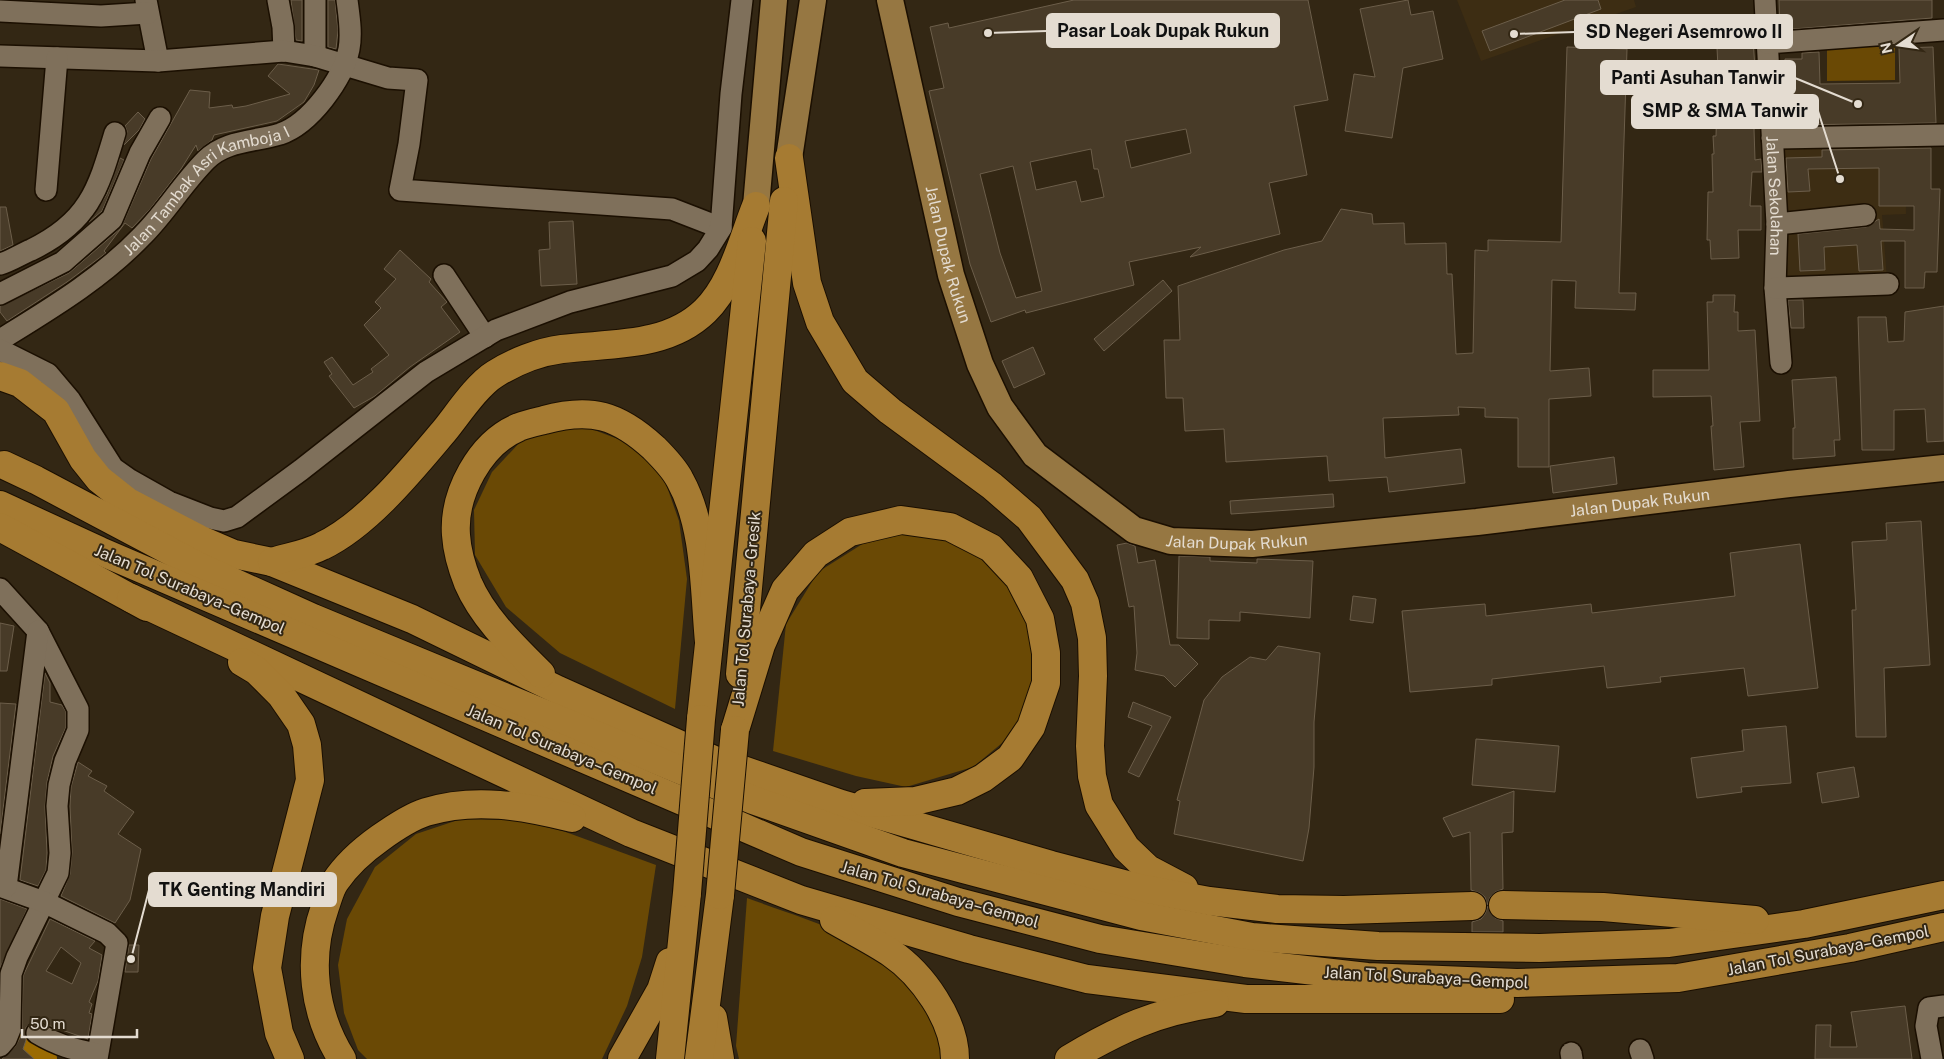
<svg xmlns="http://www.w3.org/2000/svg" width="1944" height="1059" viewBox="0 0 1944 1059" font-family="'Public Sans',sans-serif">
  <rect width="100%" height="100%" fill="#332714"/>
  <!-- built -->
  <g fill="#3d2d13">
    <polygon points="1457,0 1634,0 1636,7 1481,61"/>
    <polygon points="1905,141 1906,214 1882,215 1887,279 1780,286 1773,144"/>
  </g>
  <!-- green -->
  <g fill="#6a4905">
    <polygon points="1827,47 1895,47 1895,80 1827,81"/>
    <polygon points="589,428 631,444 665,481 679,521 687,579 675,709 560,653 506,607 475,555 474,510 492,472 522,440 552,429"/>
    <polygon points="908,532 949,535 989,553 1034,624 1039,664 1028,707 1007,739 973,767 906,787 856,776 773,751 786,624 818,572 864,543"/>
    <polygon points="461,819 516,820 563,831 656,865 642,957 627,1006 602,1059 367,1059 358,1050 344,1013 338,965 347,919 375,867 416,834"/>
    <path d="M747,898C801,918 889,942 923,991C931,1003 942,1043 947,1059H739L736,1046Z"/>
  </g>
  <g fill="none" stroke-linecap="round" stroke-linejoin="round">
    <!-- river -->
    <polyline stroke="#9b6b02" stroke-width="28" points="0,1033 43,1059"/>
  </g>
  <!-- building -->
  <g fill="#483b28" stroke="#6c5e4a" fill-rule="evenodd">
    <polygon points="291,0 302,0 302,41 296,40"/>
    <polygon points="328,0 335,0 338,31 336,49 328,47"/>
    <path d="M1074,0H1308L1328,100L1294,106L1307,175L1269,183L1280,234L1190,257L1201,247L1129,262L1134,285L1026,313L1025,310L991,322L970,264L929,91L944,88L930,27L948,23L949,28ZM1186,129L1191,153L1131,168L1125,141ZM1091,149L1094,169H1098L1104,197L1081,202L1076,181L1036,190L1030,162ZM1013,166L1042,291L1016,298L1000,253L980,174Z"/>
    <polygon points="1408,0 1411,15 1433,11 1443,59 1403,68 1392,138 1345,131 1354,74 1375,77 1360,9"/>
    <polygon points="1565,0 1598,0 1601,9 1490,51 1482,31"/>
    <polygon points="1779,0 1932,0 1932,18 1780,30"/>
    <polygon points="1752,25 1759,126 1754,129 1755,160 1761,159 1762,172 1752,172 1750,206 1761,206 1761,230 1738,230 1739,258 1711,259 1710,240 1707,240 1708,192 1713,192 1712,154 1714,154 1713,136 1716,136 1718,68 1716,27"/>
    <polygon points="1567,47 1627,49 1619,293 1636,293 1635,310 1575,308 1576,281 1552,280 1550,371 1589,368 1591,396 1549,399 1549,467 1518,467 1518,418 1485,417 1485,408 1458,407 1459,415 1383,418 1385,458 1461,449 1465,483 1389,492 1387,477 1329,481 1327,456 1226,462 1224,429 1185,431 1183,398 1166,398 1164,340 1180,340 1178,286 1284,250 1322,241 1341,209 1372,214 1373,224 1404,223 1405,244 1446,243 1447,274 1452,274 1456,354 1473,353 1475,250 1488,251 1488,240 1561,242"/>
    <polygon points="1933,47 1936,123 1784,125 1782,90 1785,90 1785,59 1802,59 1802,53 1819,52 1820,84 1900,83 1899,48"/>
    <polygon points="278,64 319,70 314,85 304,102 277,121 214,135 212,140 198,151 196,145 181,169 150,209 132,228 125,223 104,251 106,253 67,282 7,321 0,312 0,306 69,273 121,228 151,159 190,90 210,92 209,108 232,105 233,108 246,106 290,94 268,76"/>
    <polygon points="138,112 145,119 139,130 124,145 127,131 125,126"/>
    <polygon points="1931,148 1931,189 1940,189 1937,272 1925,272 1924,288 1905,288 1905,241 1881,241 1883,270 1859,271 1857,245 1824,247 1825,270 1800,271 1798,234 1866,227 1879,219 1880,229 1914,230 1914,206 1879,206 1879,168 1808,169 1810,191 1788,192 1786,158 1822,157 1822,150"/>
    <polygon points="120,158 124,160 102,211 89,222 107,194"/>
    <polygon points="0,207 6,207 13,245 0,251"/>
    <polygon points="573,221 577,284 541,286 539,250 550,249 549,222"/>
    <polygon points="400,250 431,279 429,282 447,302 441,307 460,332 410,367 375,396 354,408 329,376 332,374 324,362 332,357 353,385 373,372 371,369 389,355 364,325 381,308 375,302 396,279 384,269"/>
    <polygon points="1163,280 1172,291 1104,351 1094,339"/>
    <polygon points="1713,295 1735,295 1734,312 1738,312 1738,331 1755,330 1760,421 1740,422 1744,467 1714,470 1711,426 1713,426 1711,396 1653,397 1653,370 1709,370 1707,302 1713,302"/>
    <polygon points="1788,300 1803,300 1804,328 1791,328"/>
    <polygon points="1944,306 1944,441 1927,442 1925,409 1894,410 1894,450 1862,450 1858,317 1886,317 1888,342 1904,341 1905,312"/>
    <polygon points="1033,347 1045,374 1014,388 1002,361"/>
    <polygon points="1836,377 1840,440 1834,440 1835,456 1793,459 1793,428 1795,428 1792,380"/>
    <polygon points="1614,457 1617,484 1553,493 1550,466"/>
    <polygon points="1333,494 1334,507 1231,514 1230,501"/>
    <polygon points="1921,521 1930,665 1884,668 1886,737 1856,737 1852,610 1856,610 1852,542 1887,540 1886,523"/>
    <polygon points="1127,543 1135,546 1138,563 1155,560 1170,645 1179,645 1198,664 1175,687 1164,676 1135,670 1137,653 1134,606 1129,607 1117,545"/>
    <polygon points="1800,544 1818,688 1748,696 1744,668 1660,677 1661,682 1607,688 1604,666 1492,679 1492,685 1410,692 1402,611 1485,604 1486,616 1591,604 1592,613 1735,596 1730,553"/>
    <polygon points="1179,556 1210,557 1210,561 1257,563 1257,559 1313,561 1310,618 1240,612 1240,621 1209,620 1209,639 1177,638"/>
    <polygon points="1353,596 1376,599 1373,623 1350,620"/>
    <polygon points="0,623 14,626 7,671 0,671"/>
    <polygon points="1278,646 1320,653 1314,722 1314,767 1309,828 1303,861 1174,834 1180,801 1177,800 1204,700 1222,677 1250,657 1266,660"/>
    <polygon points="45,673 50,683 50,702 62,705 66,712 66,727 53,756 47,782 45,807 47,853 46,870 38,886 20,880"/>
    <polygon points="1133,702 1171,717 1139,777 1128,772 1152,726 1128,717"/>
    <polygon points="0,703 16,704 0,834"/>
    <polygon points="1786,726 1791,783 1741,787 1742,792 1697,798 1691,758 1744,751 1742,730"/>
    <polygon points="1476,739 1559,746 1555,792 1472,785"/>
    <polygon points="78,762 92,771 88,776 107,786 104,791 134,812 118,834 141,849 130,900 115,923 61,896 70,874 72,852 70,806 71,787"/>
    <polygon points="1854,767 1859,797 1822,803 1817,773"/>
    <polygon points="1514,791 1513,832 1502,833 1503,889 1495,892 1490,897 1487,905 1485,897 1480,893 1471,890 1470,832 1453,837 1443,818"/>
    <polygon points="0,899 27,909 0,968"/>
    <polygon points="1488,906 1495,918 1503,921 1503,932 1472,932 1472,922 1481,919 1485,914"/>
    <path d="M50,919L95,941L89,948L102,955L98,981L89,1002L92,1004L89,1013L92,1014L88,1039L36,1021L26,1027V1040L23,1049L34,1059H2L15,1047L22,1034L23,976ZM61,947L81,963L72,984L46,971Z"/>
    <polygon points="129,945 139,945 138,972 125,972"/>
    <polygon points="1905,1006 1912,1059 1815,1059 1816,1025 1831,1025 1830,1047 1857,1047 1851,1012"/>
  </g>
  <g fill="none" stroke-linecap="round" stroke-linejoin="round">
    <defs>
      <g id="minor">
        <polyline points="146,0 158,61"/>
        <polyline points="278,0 283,27 284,51"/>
        <polyline points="315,0 315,56"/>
        <path id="s1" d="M1765,0L1777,224L1775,288L1781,363"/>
        <polyline points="0,11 101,16 148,13"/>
        <polyline points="1767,43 1944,30"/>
        <polyline points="0,56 158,61 284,51 315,56 388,78 417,80 409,144 400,190 672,209 721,228"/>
        <polyline points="1772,138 1944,135"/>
        <polyline points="46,190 57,58"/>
        <polyline points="1777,224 1865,215"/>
        <path d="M0,264C11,261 21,254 31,250C89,222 98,190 115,133"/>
        <polyline points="444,275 485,337"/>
        <polyline points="1775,288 1888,284"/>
        <polyline points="0,294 63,262 112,219 140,153 160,118"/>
        <path id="s2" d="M0,340C50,309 101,279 143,235C166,212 183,183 206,160C226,140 254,142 280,134C310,124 343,79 349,49C352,33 349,16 347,0"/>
        <polyline points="0,350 48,374 70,400 113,468 130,480 169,502 210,518 224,521 237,517 301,470 426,372 496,330 570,302 672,276 697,261 708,249 721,228 731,94 742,0"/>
        <polyline points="0,589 38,631 78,709 78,730 65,761 59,785 57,806 60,853 58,873 17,957 11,974 10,1029 6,1039 0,1046"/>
        <polyline points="0,886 44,902 107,933 117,943 97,1059"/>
        <polyline points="6,887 38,631"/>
        <path d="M37,1033C57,1045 74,1050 97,1054"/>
        <polyline points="1640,1050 1643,1059"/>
        <polyline points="1571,1053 1572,1059"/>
        <polyline points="1932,1059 1926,1026 1929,1008 1944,1006"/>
      </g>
      <g id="major">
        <path id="s3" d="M890,0L951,275L980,364L1000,407L1035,455L1134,530L1171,541L1252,544L1477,522L1789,484L1944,468"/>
        <polyline points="789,158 813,0"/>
        <polyline points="756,206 774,0"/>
      </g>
      <g id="highway">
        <polyline points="789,158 807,283 820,322 855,381 890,411 992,486 1029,518 1075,580 1085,603 1092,638 1093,676 1090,746 1092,776 1099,805 1126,848 1148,869 1184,888"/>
        <polyline points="0,376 20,383 56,411 83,459 99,479 128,502 199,539 234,554 272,562 412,619 558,690 714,760 841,804 1051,865 1139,888 1209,901 1277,909 1344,910 1472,906"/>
        <polyline points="4,465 36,480 200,567 313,618 753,800 903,853 1141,916 1252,937 1378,946 1540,948 1669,943 1804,924 1944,895"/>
        <polyline points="0,505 100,551 801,852 958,902 1100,939 1245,963 1367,977 1517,983 1678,978 1850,948 1944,927"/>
        <polyline points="0,527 147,607"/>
        <path d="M272,562C288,557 307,554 322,546C368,524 412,469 445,430C458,414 477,385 495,374C514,362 539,352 562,349C610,343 667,348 705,311C732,285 742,241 756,206"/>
        <polyline points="131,598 631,833 801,900 969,949 1087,979 1246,999 1500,999"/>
        <polyline points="242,662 257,671 281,695 301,724 307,745 310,780 275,916 267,968 279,1033 290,1059"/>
        <path d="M541,674C514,647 483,618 468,583C462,568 457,551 456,535C453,494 480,443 519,427C527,424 536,422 544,420C591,407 618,415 654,448C663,457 674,468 680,480C706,527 704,590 709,642"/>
        <polyline points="740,674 784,201"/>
        <polyline points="701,719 752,241"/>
        <polyline points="735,730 761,645 785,590 816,554 850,532 901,520 950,527 991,548 1019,578 1040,619 1046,653 1046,683 1031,727 1010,758 983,778 957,791 915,801 865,803"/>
        <polyline points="1503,905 1603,907 1755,920"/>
        <path d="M834,920C853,931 873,941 891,953C922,974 955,1020 955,1059"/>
        <polyline points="713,1018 720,1059"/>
        <path d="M342,1059C313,1013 307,958 325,907C328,899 330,889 335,882C347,864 363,850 380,838C394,828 410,817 426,812C475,797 524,806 572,818"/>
        <polyline points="622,1059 661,990 670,962"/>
        <polyline points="670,1059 687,893"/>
        <polyline points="699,1059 720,895"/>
        <path d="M1069,1059C1119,1029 1156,1012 1215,1003"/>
      </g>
    </defs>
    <!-- minor casing -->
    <use href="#minor" stroke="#1b0f01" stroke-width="24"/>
    <!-- major casing -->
    <use href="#major" stroke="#1b0f01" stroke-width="29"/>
    <!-- highway casing -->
    <use href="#highway" stroke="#1b0f01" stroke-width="30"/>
    <!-- minor -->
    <use href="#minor" stroke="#7f705b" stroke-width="21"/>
    <!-- major -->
    <use href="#major" stroke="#967742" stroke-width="26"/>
    <!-- highway -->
    <use href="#highway" stroke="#a67b32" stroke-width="28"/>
    <defs>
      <g id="highway-bridge">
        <polyline points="687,893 701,719"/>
        <polyline points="720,895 735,730"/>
      </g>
    </defs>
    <!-- highway-bridge casing -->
    <use href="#highway-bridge" stroke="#1b0f01" stroke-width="30" stroke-linecap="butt"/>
    <!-- highway-bridge -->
    <use href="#highway-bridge" stroke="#a67b32" stroke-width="28"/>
  </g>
  <g text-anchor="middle" stroke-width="4" stroke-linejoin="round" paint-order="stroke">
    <!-- street labels -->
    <g font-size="16" fill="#e4dcd1" stroke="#332714">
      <text dy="6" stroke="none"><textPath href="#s2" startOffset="259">Jalan Tambak Asri Kamboja I</textPath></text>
      <text dy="6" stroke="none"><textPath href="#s1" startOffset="196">Jalan Sekolahan</textPath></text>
      <text dy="6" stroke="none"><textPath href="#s3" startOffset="261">Jalan Dupak Rukun</textPath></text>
      <text dy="6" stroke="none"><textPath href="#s3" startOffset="1116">Jalan Dupak Rukun</textPath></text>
      <text dy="6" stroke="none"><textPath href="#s3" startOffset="711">Jalan Dupak Rukun</textPath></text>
      <text transform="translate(190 589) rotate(23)" y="6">Jalan Tol Surabaya–Gempol</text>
      <text transform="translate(746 609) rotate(-85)" y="6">Jalan Tol Surabaya - Gresik</text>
      <text transform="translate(562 749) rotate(23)" y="6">Jalan Tol Surabaya–Gempol</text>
      <text transform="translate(940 894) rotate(16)" y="6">Jalan Tol Surabaya–Gempol</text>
      <text transform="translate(1828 950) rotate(-11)" y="6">Jalan Tol Surabaya–Gempol</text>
      <text transform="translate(1426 977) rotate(3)" y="6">Jalan Tol Surabaya–Gempol</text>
    </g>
  </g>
  <!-- callouts -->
  <path fill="none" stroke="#e4dcd1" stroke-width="2" d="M988 33L1047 31M1514 34L1575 32M1858 104L1795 78M1840 179L1818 111M131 959L149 890"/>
  <g fill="#e4dcd1" stroke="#332714" stroke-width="2">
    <circle cx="988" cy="33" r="5"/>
    <circle cx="1514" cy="34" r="5"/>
    <circle cx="1858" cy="104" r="5"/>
    <circle cx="1840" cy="179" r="5"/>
    <circle cx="131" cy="959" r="5"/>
  </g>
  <g fill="#e4dcd1" stroke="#e4dcd1" stroke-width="2">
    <rect x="1047" y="14" width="232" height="33" rx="5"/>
    <rect x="1575" y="15" width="217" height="33" rx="5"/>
    <rect x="1601" y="61" width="194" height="33" rx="5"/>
    <rect x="1632" y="95" width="186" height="33" rx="5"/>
    <rect x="149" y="873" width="187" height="33" rx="5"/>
  </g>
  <g font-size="18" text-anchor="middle" font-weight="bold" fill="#111">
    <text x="1163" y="37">Pasar Loak Dupak Rukun</text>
    <text x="1684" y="38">SD Negeri Asemrowo II</text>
    <text x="1698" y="84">Panti Asuhan Tanwir</text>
    <text x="1725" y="117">SMP &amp; SMA Tanwir</text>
    <text x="242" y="896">TK Genting Mandiri</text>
  </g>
  <!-- north arrow -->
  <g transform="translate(1899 45) rotate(257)" stroke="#332714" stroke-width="4" paint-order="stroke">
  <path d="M0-4L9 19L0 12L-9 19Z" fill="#e4dcd1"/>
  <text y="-8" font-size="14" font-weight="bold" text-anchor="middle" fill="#e4dcd1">N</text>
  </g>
  <!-- scale -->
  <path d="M22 1029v8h115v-8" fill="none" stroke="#e4dcd1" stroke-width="2.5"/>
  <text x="30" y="1029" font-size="15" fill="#e4dcd1" stroke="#332714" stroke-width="4" paint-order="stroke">50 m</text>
</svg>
